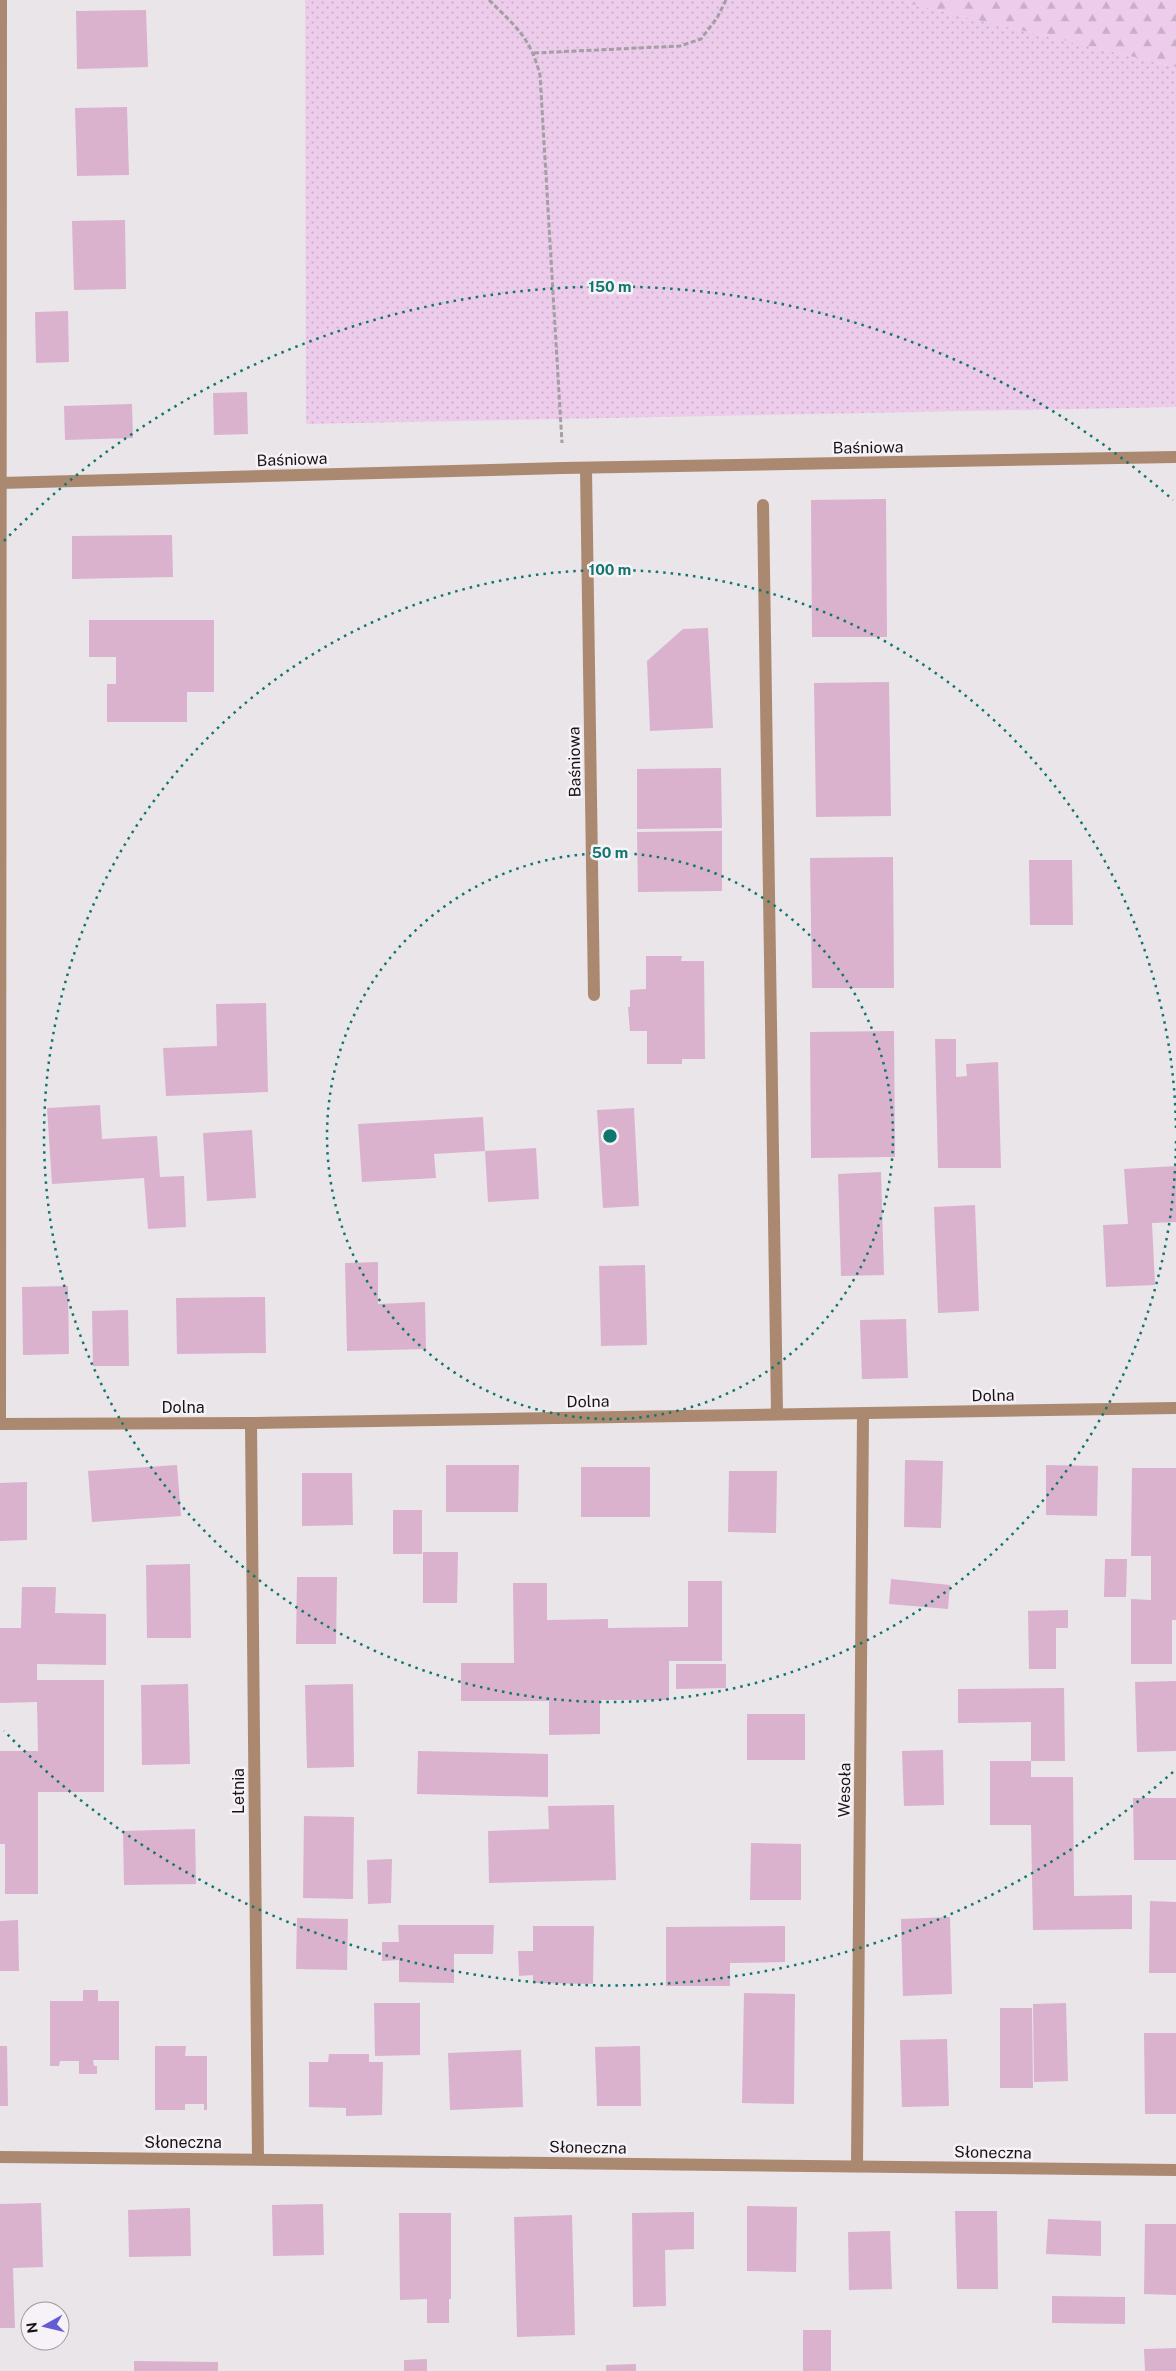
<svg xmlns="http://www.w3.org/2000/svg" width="1176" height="2371" viewBox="0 0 1176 2371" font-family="'Public Sans',sans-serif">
  <defs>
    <pattern id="green-dots" width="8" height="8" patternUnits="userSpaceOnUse" patternTransform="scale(1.25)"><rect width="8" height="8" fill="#ecccea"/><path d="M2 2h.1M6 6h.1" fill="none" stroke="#caaec8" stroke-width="1.8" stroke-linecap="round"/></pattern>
    <pattern id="forest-firs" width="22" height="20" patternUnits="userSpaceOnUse" patternTransform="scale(1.25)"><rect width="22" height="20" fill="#ecccea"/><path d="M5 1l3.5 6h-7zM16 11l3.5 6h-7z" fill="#caaec8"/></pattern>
  </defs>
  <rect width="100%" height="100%" fill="#eae5e9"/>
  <!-- green -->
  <polygon fill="url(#green-dots)" points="305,0 906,0 907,3 1176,67 1176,407 306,424"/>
  <!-- forest -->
  <polygon fill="url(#forest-firs)" points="906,0 1176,0 1176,67 907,3"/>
  <!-- building -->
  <g fill="#dab2ce">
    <polygon points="146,10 148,67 77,69 76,11"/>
    <polygon points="127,107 129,175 77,176 75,108"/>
    <polygon points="125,220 126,289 74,290 72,221"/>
    <polygon points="68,311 69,362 36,363 35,312"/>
    <polygon points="247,392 248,434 214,435 213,393"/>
    <polygon points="132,404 133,438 65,440 64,406"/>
    <polygon points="886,499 887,637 812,637 811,500"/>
    <polygon points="172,535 173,577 72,579 72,536"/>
    <polygon points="89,620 214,620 214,692 187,692 187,722 107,722 107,684 116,684 116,657 89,657"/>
    <polygon points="708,628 713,728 650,731 647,661 683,629"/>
    <polygon points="889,682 891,816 816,817 814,683"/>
    <polygon points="721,768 722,828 637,829 637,769"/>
    <polygon points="722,831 722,891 638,892 637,832"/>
    <polygon points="893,857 894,988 812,988 810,858"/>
    <polygon points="1029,860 1072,860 1073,925 1030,925"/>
    <polygon points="646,956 682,956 681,961 704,961 705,1059 682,1059 682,1064 647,1064 647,1031 630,1031 628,1007 630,1007 630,990 646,989"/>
    <polygon points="266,1003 268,1092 166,1096 163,1048 217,1046 216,1004"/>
    <polygon points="894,1031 895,1157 811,1158 810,1032"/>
    <polygon points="935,1039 956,1039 956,1077 967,1076 966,1064 998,1062 1001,1168 938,1168"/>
    <polygon points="100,1105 102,1139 157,1136 160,1177 184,1176 186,1227 148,1229 144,1178 52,1184 47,1108"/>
    <polygon points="634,1108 639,1206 603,1208 597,1110"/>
    <polygon points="483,1117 485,1151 434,1154 436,1178 362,1182 358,1124"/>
    <polygon points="252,1130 256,1198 207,1201 203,1133"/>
    <polygon points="536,1148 539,1199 488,1202 485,1151"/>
    <polygon points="1176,1166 1176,1222 1152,1223 1155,1285 1106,1287 1103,1225 1128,1224 1124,1169"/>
    <polygon points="881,1172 884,1275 841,1276 838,1174"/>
    <polygon points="975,1205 979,1311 938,1313 934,1207"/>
    <polygon points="378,1262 378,1304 425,1302 426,1349 347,1351 345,1263"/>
    <polygon points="645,1265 647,1345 601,1346 599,1266"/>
    <polygon points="68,1286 69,1354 23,1355 22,1287"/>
    <polygon points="265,1297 266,1353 177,1354 176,1298"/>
    <polygon points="128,1310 129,1366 93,1366 92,1311"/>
    <polygon points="906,1319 908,1378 862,1379 860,1320"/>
    <polygon points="905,1460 943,1461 941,1528 904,1527"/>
    <polygon points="177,1465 181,1516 92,1522 88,1471"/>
    <polygon points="446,1465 519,1465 518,1512 446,1512"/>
    <polygon points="1046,1465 1098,1466 1097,1516 1046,1515"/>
    <rect x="581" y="1467" width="69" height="50"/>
    <polygon points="1132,1468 1176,1468 1176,1620 1172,1620 1172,1664 1131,1664 1131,1599 1151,1600 1151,1556 1131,1556"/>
    <polygon points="729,1471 777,1471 776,1533 728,1532"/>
    <polygon points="302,1473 352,1473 353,1525 302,1526"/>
    <polygon points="27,1482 27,1540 0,1541 0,1483"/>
    <rect x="393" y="1510" width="29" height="44"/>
    <polygon points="423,1552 458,1552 457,1603 423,1603"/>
    <polygon points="1105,1559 1127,1559 1126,1597 1104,1597"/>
    <polygon points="190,1564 191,1638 147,1638 146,1565"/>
    <polygon points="297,1577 337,1577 336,1644 296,1644"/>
    <polygon points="891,1579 950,1585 948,1609 889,1604"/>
    <polygon points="688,1581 722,1581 722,1661 669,1661 669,1700 600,1700 600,1734 549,1735 549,1701 461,1701 461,1663 514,1663 513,1583 547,1583 547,1620 608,1619 608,1628 688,1627"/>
    <polygon points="22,1587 56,1587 55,1613 106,1614 106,1665 37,1664 37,1680 104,1680 104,1792 38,1792 38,1894 5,1894 5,1844 0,1844 0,1751 38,1751 37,1702 0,1703 0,1628 21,1628"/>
    <polygon points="1068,1610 1068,1628 1056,1628 1056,1669 1029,1669 1028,1611"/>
    <polygon points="676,1664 726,1664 726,1688 676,1689"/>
    <polygon points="1176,1681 1176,1751 1137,1752 1135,1682"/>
    <polygon points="188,1684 190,1764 142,1765 141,1685"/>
    <polygon points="353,1684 354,1767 307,1768 305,1685"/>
    <polygon points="1064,1688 1065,1761 1031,1761 1031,1777 1073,1777 1074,1896 1132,1895 1132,1929 1033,1930 1031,1825 990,1825 990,1761 1031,1761 1031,1722 958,1723 958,1689"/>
    <rect x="747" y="1714" width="58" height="46"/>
    <polygon points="943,1750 944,1805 904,1806 902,1751"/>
    <polygon points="418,1751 548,1754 548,1797 417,1794"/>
    <polygon points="1133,1798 1176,1798 1176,1860 1134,1860"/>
    <polygon points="614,1805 616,1880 489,1883 488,1831 549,1829 548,1806"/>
    <polygon points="304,1816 354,1817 353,1899 303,1898"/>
    <polygon points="195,1829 196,1884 124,1885 123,1831"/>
    <polygon points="751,1843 801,1844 801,1900 750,1900"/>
    <polygon points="392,1859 391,1903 368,1904 367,1860"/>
    <polygon points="1150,1901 1176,1902 1176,1973 1149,1973"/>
    <polygon points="950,1917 952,1994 903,1996 901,1919"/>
    <polygon points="297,1918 348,1919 347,1970 296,1969"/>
    <polygon points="18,1920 19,1971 0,1971 0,1921"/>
    <polygon points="398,1925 494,1925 493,1954 454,1954 454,1983 399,1982 399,1960 382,1961 382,1942 399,1942"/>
    <polygon points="533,1926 594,1926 593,1984 533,1983 533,1975 519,1976 518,1951 533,1951"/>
    <polygon points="785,1926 785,1962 730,1963 730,1986 666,1986 666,1927"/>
    <polygon points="83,1990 98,1990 98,2001 119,2001 119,2060 93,2060 94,2066 97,2066 97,2074 79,2074 79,2061 60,2061 59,2066 50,2066 50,2001 83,2001"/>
    <polygon points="744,1993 795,1994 794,2104 742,2103"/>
    <polygon points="374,2003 420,2003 420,2055 375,2056"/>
    <polygon points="1066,2003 1068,2081 1034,2082 1033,2004"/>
    <polygon points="1000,2008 1032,2008 1033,2088 1000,2088"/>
    <polygon points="1144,2033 1176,2033 1176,2114 1145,2114"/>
    <polygon points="947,2039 949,2106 902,2107 900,2040"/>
    <polygon points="0,2046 7,2046 8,2106 0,2106"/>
    <polygon points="155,2046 186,2046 185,2056 207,2056 207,2110 204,2110 204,2104 185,2104 185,2110 155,2110"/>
    <polygon points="640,2046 641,2106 597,2106 595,2047"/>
    <polygon points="521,2050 523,2107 450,2110 448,2053"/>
    <polygon points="329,2054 369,2054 369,2062 383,2062 382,2115 346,2116 346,2108 309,2107 309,2062 328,2062"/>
    <polygon points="41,2203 43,2267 13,2268 15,2328 0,2328 0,2204"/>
    <polygon points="323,2204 324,2255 273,2256 272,2205"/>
    <polygon points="747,2206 797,2207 796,2272 747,2271"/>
    <polygon points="190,2208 191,2256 129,2257 128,2210"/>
    <polygon points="955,2211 997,2211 998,2289 957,2289"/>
    <polygon points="694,2212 694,2249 665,2250 666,2306 633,2307 632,2213"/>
    <polygon points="399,2213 451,2213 451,2299 449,2299 449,2323 427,2323 427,2299 400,2300"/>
    <polygon points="572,2215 575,2335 517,2337 514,2217"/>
    <polygon points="1048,2219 1101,2221 1101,2256 1046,2254"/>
    <polygon points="1145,2224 1176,2224 1176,2295 1144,2294"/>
    <polygon points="890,2231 892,2289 849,2290 848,2232"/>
    <polygon points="1052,2296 1125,2297 1125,2324 1052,2323"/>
    <rect x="803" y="2330" width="28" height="41"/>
    <polygon points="1176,2348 1176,2371 1145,2371 1144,2349"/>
    <polygon points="427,2359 427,2371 404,2371 404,2360"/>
    <polygon points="134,2361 218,2362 218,2371 134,2371"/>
    <polygon points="636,2364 636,2371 606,2371 606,2365"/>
  </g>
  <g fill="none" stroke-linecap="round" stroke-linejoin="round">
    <!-- path -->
    <g stroke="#a39fa2" stroke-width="3" stroke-dasharray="5 2.5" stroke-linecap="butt">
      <path d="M489,0C516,27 530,37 540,75L562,443"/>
      <polyline points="534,53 680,46 701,39 717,18 726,0"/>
    </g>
    <!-- minor -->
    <g stroke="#aa8970" stroke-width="12">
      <polyline points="586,469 594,995"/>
      <polyline points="0,483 563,468 1176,457"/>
      <polyline points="763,505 777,1413"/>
      <polyline points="251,1423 258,2159"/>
      <polyline points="0,1424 1,0"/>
      <polyline points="0,1424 251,1423 1176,1408"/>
      <polyline points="0,2157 1176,2170"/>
      <polyline points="857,2166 863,1414"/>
    </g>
  </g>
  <!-- distance rings -->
  <g fill="none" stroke="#0f766e" stroke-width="2.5" stroke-dasharray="2.5 5">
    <circle cx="610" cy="1136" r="283"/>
    <path d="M1176 1141A566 566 0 1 1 1176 1131"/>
    <path d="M1173 1772A849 849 0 0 1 4 1731M4 541A849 849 0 0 1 1173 500"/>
  </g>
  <g text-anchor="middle" stroke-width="5" stroke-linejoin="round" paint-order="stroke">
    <!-- street labels -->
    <g font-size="16" fill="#171617" stroke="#f7f2f7">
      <text transform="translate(868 447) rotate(-1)" y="6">Baśniowa</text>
      <text transform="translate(292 459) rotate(-2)" y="6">Baśniowa</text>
      <text transform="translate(574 762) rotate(-91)" y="6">Baśniowa</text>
      <text transform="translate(993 1395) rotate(-1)" y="6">Dolna</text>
      <text transform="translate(588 1401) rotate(-1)" y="6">Dolna</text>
      <text x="183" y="1413">Dolna</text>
      <text transform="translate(844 1790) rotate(-89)" y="6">Wesoła</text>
      <text transform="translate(238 1791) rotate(-90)" y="6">Letnia</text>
      <text x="183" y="2148">Słoneczna</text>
      <text transform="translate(588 2147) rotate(1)" y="6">Słoneczna</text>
      <text transform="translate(993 2152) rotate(1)" y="6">Słoneczna</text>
    </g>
  </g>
  <circle cx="610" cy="1136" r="8" fill="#0f766e" stroke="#f7f2f7" stroke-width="2.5"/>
  <g font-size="15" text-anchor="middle" font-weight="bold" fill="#0f766e" stroke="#f7f2f7" stroke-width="5" stroke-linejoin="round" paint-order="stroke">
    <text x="610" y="292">150 m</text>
    <text x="610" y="575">100 m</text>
    <text x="610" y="858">50 m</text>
  </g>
  <!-- north arrow -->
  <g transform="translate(45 2326) rotate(262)"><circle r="24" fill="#f7f2f7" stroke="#9d9a9d"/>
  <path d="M0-4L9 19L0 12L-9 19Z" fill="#645cd5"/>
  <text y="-8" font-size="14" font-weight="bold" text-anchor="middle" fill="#171617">N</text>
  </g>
</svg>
